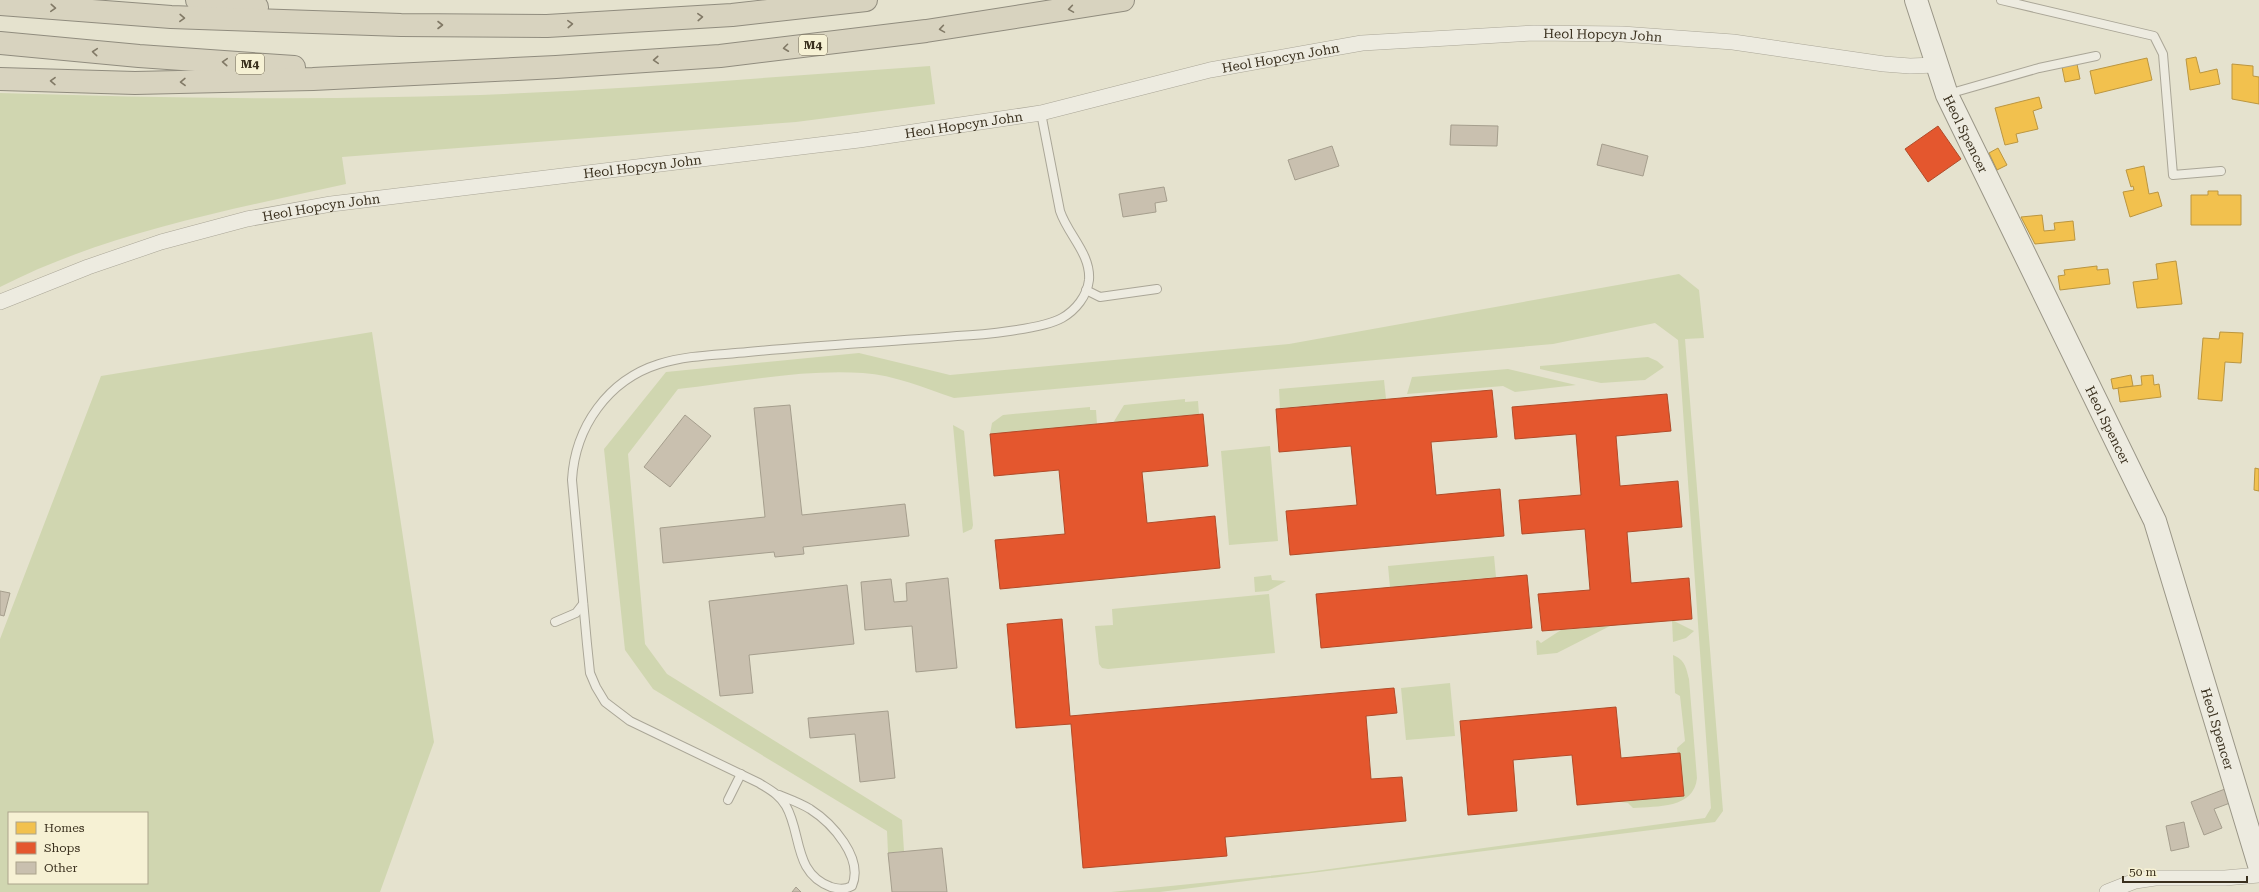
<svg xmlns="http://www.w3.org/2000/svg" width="2259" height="892" viewBox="0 0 2259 892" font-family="'Roboto Serif',serif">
  <rect width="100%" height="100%" fill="#e5e2ce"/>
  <!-- green -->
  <g fill="#d0d6b0" fill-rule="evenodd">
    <path d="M930,66L935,104L796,122L342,157L346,184C229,210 108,232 0,287V93C131,97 262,100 393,97C572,95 751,78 930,66Z"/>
    <path d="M1679,274L1699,290L1704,338L1685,339L1723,811L1715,822L1160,892H1111L1308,872L1705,818L1711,808L1678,340L1655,323L1553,344L954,398C925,388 894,375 863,373C803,369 738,382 678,389L628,454L645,644L667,674L902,820L904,851L888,853L887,831L653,689L625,650L604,449L666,372L859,353L950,375L1289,344Z"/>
    <path d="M372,332L434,742L380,892H0V639L101,376ZM9,813H147V883H9Z"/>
    <polygon points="1648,357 1657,361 1664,367 1645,380 1601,383 1540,369 1540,366"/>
    <polygon points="1508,369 1576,385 1515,392 1503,386 1407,394 1412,377"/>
    <polygon points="1384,380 1386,399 1280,408 1279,389"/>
    <polygon points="1185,399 1185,402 1198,401 1199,414 1113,423 1124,405"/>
    <polygon points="1090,407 1090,410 1096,410 1097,424 990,434 992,423 1003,415"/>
    <polygon points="953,425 964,431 973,525 972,529 963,533"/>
    <polygon points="1270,446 1278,541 1229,545 1221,451"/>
    <polygon points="1494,556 1496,577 1390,587 1388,566"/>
    <polygon points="1271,575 1272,580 1286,581 1268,591 1255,592 1254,577"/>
    <polygon points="1269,594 1275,653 1108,669 1102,668 1099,664 1095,626 1113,625 1112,609"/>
    <polygon points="1672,620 1694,631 1686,638 1673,642"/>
    <polygon points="1610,626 1557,653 1537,655 1536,641 1538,640 1541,643 1561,630"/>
    <path d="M1673,655C1685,660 1686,667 1689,679L1697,778C1694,809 1657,806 1633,808L1628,803L1601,799L1682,792L1677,748L1685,741L1680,696L1675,693Z"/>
    <polygon points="1450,683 1455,736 1406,740 1401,688"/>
  </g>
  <!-- homes -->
  <g fill="#f2c14e" stroke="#bb9640">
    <polygon points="2196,57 2200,73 2217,69 2220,84 2190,90 2186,59"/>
    <polygon points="2147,58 2152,80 2095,94 2090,71"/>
    <polygon points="2077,64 2080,79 2065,82 2062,67"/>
    <polygon points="2232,64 2253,66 2253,76 2259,77 2259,104 2232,99"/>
    <polygon points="2039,97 2042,108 2033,111 2038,129 2016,134 2018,142 2005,145 1995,108"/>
    <polygon points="1998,148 2007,165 1997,170 1989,153"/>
    <polygon points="2144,166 2149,194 2158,192 2162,206 2130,217 2123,192 2134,190 2133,186 2131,187 2126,170"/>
    <polygon points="2208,191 2218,191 2218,195 2241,195 2241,225 2191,225 2191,195 2208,195"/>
    <polygon points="2042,215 2044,231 2055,230 2054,223 2073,221 2075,240 2035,244 2021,217"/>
    <polygon points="2176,261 2182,304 2137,308 2133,282 2158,279 2156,264"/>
    <polygon points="2097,266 2097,270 2108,269 2110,284 2060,290 2058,276 2065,275 2064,270"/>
    <polygon points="2220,332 2243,333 2241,363 2225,362 2222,401 2198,399 2203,338 2219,339"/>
    <polygon points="2131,375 2133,386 2113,389 2111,379"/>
    <polygon points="2153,375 2154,385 2159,384 2161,397 2120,402 2118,388 2142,385 2141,376"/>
    <polygon points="2255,468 2259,469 2259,491 2254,490"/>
  </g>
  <!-- shops -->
  <g fill="#e4572e" stroke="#b14b29">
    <polygon points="1938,126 1961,159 1928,182 1905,149"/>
    <polygon points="1492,390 1497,437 1431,442 1436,495 1500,489 1504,536 1290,555 1286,511 1357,505 1351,446 1279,452 1276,409"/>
    <polygon points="1667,394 1671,431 1616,436 1620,486 1678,481 1682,527 1627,532 1631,583 1689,578 1692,619 1542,631 1538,594 1590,590 1585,529 1522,534 1519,500 1581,495 1576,434 1515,439 1512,407"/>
    <polygon points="1203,414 1208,466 1142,472 1147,523 1215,516 1220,568 1000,589 995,540 1065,534 1059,470 994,476 990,434"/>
    <polygon points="1527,575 1532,628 1321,648 1316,594"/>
    <polygon points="1062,619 1070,716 1394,688 1397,713 1366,716 1371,779 1402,777 1406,821 1225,837 1227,856 1083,868 1071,724 1016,728 1007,624"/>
    <polygon points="1616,707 1621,758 1680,753 1684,796 1577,805 1572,755 1513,760 1517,811 1468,815 1460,721"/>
  </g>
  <!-- building -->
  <g fill="#c9c0af" stroke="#a59e8d">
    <polygon points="1451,125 1498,126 1497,146 1450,145"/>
    <polygon points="1602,144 1648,156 1643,176 1597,165"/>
    <polygon points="1332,146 1339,166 1295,180 1288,160"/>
    <polygon points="1164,187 1167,201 1155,203 1156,212 1123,217 1119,194"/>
    <polygon points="790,405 802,515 905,504 909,536 803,547 804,554 775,557 774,552 663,563 660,528 765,517 754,408"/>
    <polygon points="685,415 711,436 670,487 644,467"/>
    <polygon points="948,578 957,668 916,672 912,626 865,630 861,582 891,579 894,602 907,601 906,583"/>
    <polygon points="847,585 854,644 749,655 753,693 720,696 709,601"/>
    <polygon points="0,591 10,593 4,616 0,615"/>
    <polygon points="888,711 895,778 860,782 855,734 810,738 808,718"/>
    <polygon points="2225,789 2230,803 2214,809 2222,828 2204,835 2191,802"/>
    <polygon points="2184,822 2189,847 2171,851 2166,826"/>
    <polygon points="942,848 947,892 892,892 888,853"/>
    <polygon points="796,887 801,892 792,892"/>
  </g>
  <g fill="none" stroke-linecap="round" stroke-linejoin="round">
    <defs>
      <g id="lane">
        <polyline points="2001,0 2154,36 2163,54 2173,175 2221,171"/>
        <polyline points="1948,94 2039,68 2096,56"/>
        <polyline points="1086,290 1100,297 1157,289"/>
        <polyline points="555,622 576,613 583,604"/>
        <path d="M779,795C789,799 800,803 810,809C832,823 864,858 852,886C844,890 839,889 831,887C793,873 802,834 786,806C779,794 770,790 759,783L630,721L605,702L596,687L590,673L587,644L572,480C575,427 608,380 659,364C687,355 719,355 748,352C818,345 888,342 957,336C981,335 1043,329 1062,318C1076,310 1087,296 1089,280C1091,254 1068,235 1060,211L1041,113"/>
        <polyline points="728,800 741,774"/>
      </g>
      <g id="street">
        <path id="s1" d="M0,302L88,267L161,242L247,219L331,204L859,140L1041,113L1210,70L1362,43L1534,33L1622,34L1733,42L1884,64L1910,66L1936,65"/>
        <polyline points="2107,892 2135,881 2155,878 2225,878 2259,875"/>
      </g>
      <g id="secondary">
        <path id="s2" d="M1916,0L1947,95L2155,521L2259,865"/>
      </g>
      <g id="highway">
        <polyline points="197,0 257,7"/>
        <polyline points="0,4 171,17 401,25 547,26 732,15 866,0"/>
        <polyline points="0,43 139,56 294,67"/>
        <polyline points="0,79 135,83 313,79 556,67 720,56 926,31 1123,0"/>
      </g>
    </defs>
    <!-- lane casing -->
    <use href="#lane" stroke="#aaa697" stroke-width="10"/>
    <!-- street casing -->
    <use href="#street" stroke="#aaa697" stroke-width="16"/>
    <!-- secondary casing -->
    <use href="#secondary" stroke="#9a9687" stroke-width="24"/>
    <!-- highway casing -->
    <use href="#highway" stroke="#908c7e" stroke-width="24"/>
    <!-- lane -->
    <use href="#lane" stroke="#edebe0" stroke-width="8"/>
    <!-- street -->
    <use href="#street" stroke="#edebe0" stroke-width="15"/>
    <!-- secondary -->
    <use href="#secondary" stroke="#edebe0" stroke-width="22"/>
    <!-- highway -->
    <use href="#highway" stroke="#d8d3bf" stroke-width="22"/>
  </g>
  <!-- one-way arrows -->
  <defs><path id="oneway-chevron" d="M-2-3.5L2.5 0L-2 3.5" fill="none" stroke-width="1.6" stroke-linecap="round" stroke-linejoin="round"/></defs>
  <g stroke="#817966">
    <use href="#oneway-chevron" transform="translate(53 8) rotate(4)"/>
    <use href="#oneway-chevron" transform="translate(1071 9) rotate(171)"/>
    <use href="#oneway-chevron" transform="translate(700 17) rotate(-3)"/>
    <use href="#oneway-chevron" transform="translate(182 18) rotate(2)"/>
    <use href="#oneway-chevron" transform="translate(570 24) rotate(-3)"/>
    <use href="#oneway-chevron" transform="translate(440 25)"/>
    <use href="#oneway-chevron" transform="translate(942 29) rotate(171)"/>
    <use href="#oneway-chevron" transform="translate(786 48) rotate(173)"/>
    <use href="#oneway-chevron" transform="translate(95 52) rotate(-175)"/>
    <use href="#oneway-chevron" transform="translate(656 60) rotate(176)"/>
    <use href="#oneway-chevron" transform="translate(225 62) rotate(-176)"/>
    <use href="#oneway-chevron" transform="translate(53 81) rotate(-179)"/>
    <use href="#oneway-chevron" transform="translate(183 82) rotate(179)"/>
  </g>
  <g text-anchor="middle" stroke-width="4" stroke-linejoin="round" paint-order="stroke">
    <!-- shield labels -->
    <g fill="#f6f1d4" stroke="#726a55" stroke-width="1">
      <rect x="799" y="35" width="28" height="20" rx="3"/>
      <rect x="236" y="54" width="28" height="20" rx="3"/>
    </g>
    <g font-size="12" font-weight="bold" fill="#3a301e">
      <text x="813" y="49">M4</text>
      <text x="250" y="68">M4</text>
    </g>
    <!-- street labels -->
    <g font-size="13" fill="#3a301e" stroke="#f6f1d4">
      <text dy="5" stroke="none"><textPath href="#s1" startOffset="1632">Heol Hopcyn John</textPath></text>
      <text dy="5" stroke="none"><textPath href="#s1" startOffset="1308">Heol Hopcyn John</textPath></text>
      <text dy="5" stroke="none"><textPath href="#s1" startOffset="984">Heol Hopcyn John</textPath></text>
      <text dy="5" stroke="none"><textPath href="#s2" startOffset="143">Heol Spencer</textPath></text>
      <text dy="5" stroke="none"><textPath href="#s1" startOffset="660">Heol Hopcyn John</textPath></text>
      <text dy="5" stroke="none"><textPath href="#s1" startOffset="336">Heol Hopcyn John</textPath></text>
      <text dy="5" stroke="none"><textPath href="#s2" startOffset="467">Heol Spencer</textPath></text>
      <text dy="5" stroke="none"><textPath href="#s2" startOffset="791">Heol Spencer</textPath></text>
    </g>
  </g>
  <!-- legend -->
  <rect x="8" y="812" width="140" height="72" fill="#f6f1d4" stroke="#aba48b"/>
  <rect x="16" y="822" width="20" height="12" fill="#f2c14e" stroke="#aba48b"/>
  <text x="44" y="832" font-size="12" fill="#3a301e">Homes</text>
  <rect x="16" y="842" width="20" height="12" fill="#e4572e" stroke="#aba48b"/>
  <text x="44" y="852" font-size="12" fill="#3a301e">Shops</text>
  <rect x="16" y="862" width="20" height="12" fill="#c9c0af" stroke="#aba48b"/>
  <text x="44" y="872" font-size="12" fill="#3a301e">Other</text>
  <!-- scale -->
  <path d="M2123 876v6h124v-6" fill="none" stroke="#3a301e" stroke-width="2"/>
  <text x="2129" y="876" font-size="12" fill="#3a301e" stroke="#f6f1d4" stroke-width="3" paint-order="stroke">50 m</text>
</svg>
